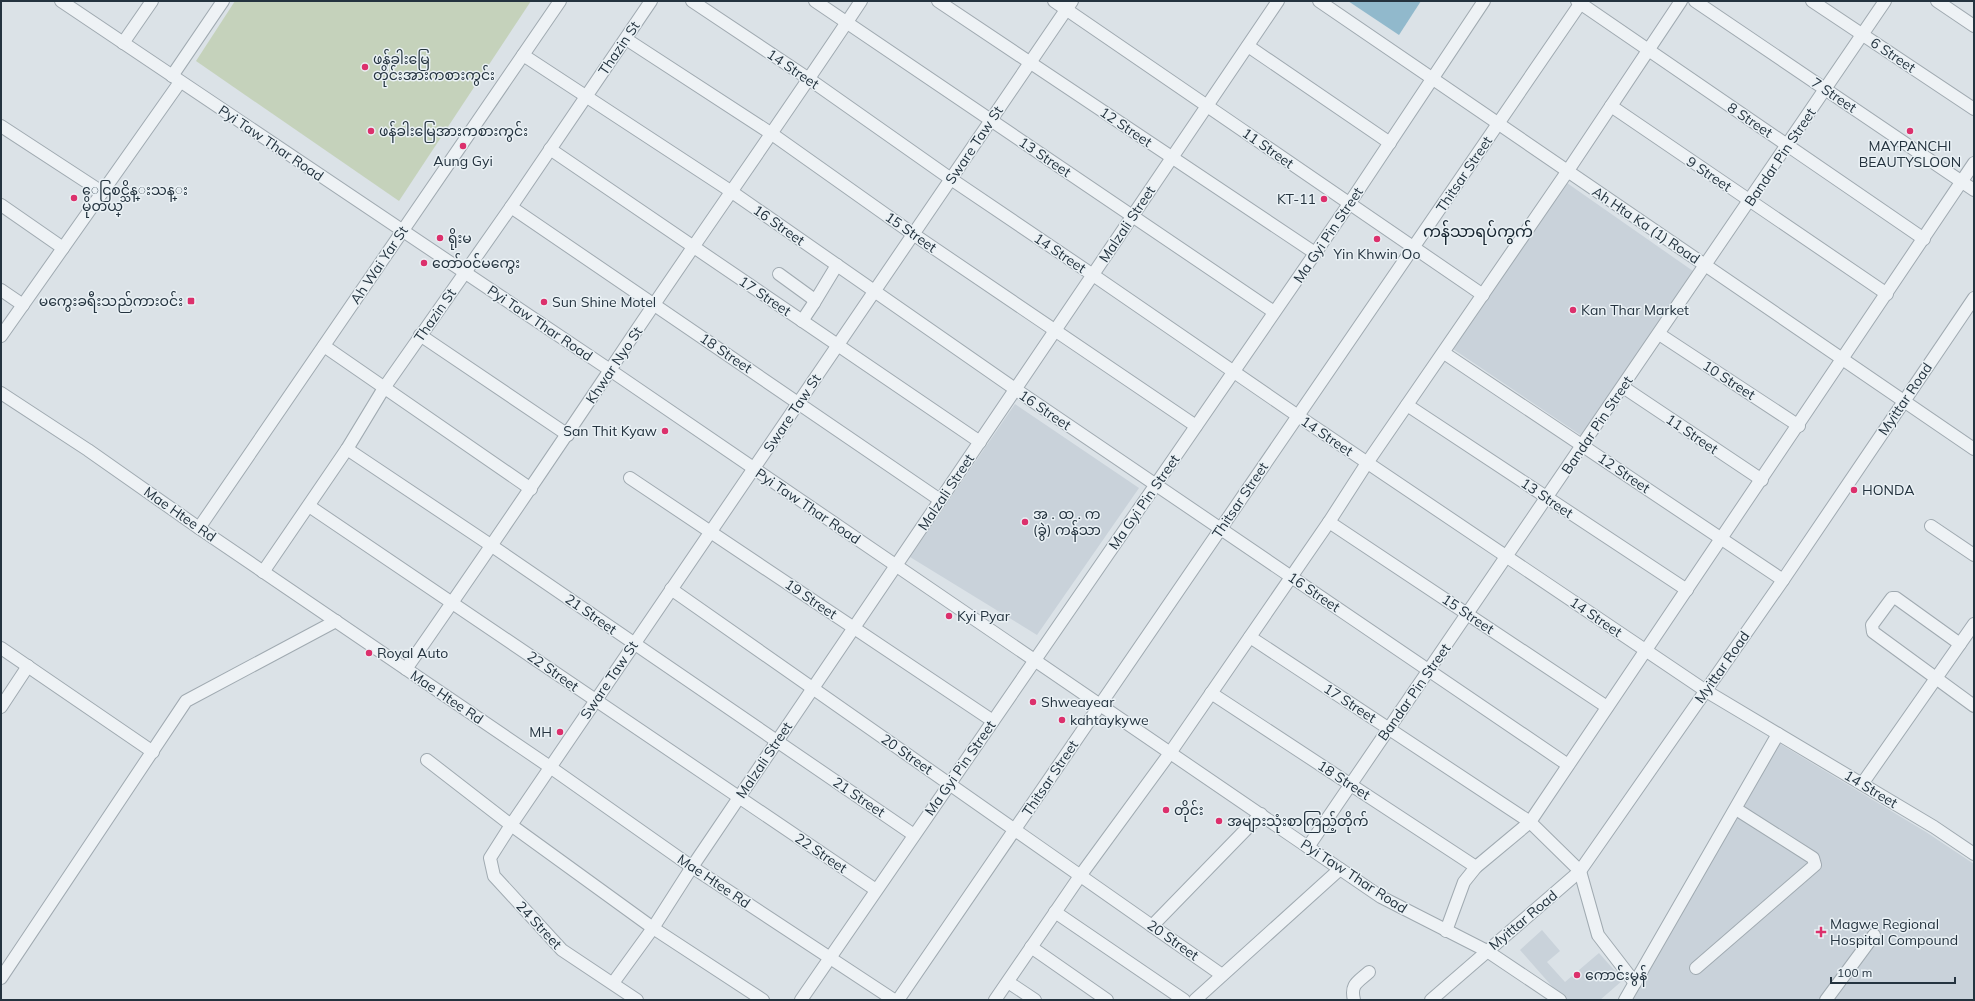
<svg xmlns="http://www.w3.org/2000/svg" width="1975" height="1001" viewBox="0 0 1975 1001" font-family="Mulish,'Noto Sans Myanmar',sans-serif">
  <rect width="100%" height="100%" fill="#dbe2e7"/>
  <!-- built -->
  <g fill="#c9d2da">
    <polygon points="1567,183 1693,271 1582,436 1453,349"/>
    <polygon points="1015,404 1139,488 1037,635 910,557"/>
    <polygon points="1777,742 1926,832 1974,864 1974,1000 1629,1000"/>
    <polygon points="1542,930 1560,951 1547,962 1565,982 1599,953 1623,980 1600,1000 1564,1000 1520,950"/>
  </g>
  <!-- green -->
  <polygon fill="#c5d2bb" points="235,1 531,1 399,201 196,61"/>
  <!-- water -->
  <polygon fill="#91b9cc" points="1348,1 1421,1 1399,35"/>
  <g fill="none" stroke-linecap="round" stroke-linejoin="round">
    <defs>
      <g id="minor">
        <polyline points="61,1 610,370 1381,897 1487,951 1560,1000"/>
        <polyline points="692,1 809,79 951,179 1093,275 1298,416 1706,691 1934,827 1974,854"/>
        <polyline points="815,1 1274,312"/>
        <polyline points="938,1 1315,253"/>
        <polyline points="1054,1 1483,295"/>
        <polyline points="1319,1 1974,449"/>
        <polyline points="1577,1 1924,239"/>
        <polyline points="1695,1 1974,190"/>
        <polyline points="1812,1 1974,109"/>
        <polyline points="1937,1 1974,26"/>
        <polyline points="626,39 772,134 913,234 1196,426"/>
        <polyline points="123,43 152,1"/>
        <polyline points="1248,46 1390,143"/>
        <polyline points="523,55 732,192 1015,389 1568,765"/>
        <polyline points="172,76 223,1"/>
        <polyline points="1611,106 1887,294"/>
        <polyline points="1,126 102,192"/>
        <polyline points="550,149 980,442"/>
        <polyline points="1,205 63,248"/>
        <polyline points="511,207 940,500"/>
        <polyline points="779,274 812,298 814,303 802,321"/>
        <polyline points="1,290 23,305"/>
        <polyline points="814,303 837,265"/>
        <polyline points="1659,334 1799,426"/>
        <polyline points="420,335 568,435"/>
        <polyline points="1,336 180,82"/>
        <polyline points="324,346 531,489"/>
        <polyline points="1444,353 1783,580"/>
        <polyline points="1623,387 1762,480"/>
        <polyline points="1,393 88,450 199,528 550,767 692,867 894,1000"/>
        <polyline points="1407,405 1687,590"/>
        <polyline points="347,449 492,546 914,835"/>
        <polyline points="630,478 993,721"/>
        <polyline points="309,506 876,890"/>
        <polyline points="1329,522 1607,707"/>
        <polyline points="1931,526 1974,555"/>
        <polyline points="199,528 560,1"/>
        <polyline points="263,572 347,449 384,388 511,207 651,1"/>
        <polyline points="671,589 1222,975"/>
        <polyline points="1250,637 1530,822 1580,871 1598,935 1635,983"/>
        <polyline points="1960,644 1896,598 1892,598 1889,602 1872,625 1873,632 1974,706"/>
        <polyline points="1,648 153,752"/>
        <path d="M406,669C475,570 543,470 610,370C692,246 779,125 861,1"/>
        <polyline points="1211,693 1476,867"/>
        <polyline points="1,707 28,666"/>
        <polyline points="427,760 511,825 653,928 763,1000"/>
        <polyline points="1862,784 1974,624"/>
        <polyline points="1308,847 1885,1"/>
        <polyline points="1055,912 1184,1000"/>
        <polyline points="1152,926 1261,814"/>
        <polyline points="1446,931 1464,882 1476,867 1530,822 1974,163"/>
        <polyline points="1031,947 1107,1000"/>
        <polyline points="1696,968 1815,865 1813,858 1736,809"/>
        <polyline points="1,978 186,701 336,621"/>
        <polyline points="1008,982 1035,1000"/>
        <polyline points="613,983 653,928 692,867 1278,1"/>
        <polyline points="637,1000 562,950 494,876 490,858 511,825 1072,1"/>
        <polyline points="801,1000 1349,204 1484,1"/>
        <polyline points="898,1000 1582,1"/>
        <polyline points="995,1000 1080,876 1170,753 1329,522 1367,463 1567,172 1681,1"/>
        <polyline points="1195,1000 1340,869"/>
        <path d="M1354,1000C1350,984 1358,982 1369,972"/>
        <polyline points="1431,1000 1580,871 1783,580 1974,298"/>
        <polyline points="1625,1000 1778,734"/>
        <polyline points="1826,1000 1874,935"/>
      </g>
    </defs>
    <!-- minor casing -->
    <use href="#minor" stroke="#a0aab1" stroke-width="14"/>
    <!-- minor -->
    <use href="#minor" stroke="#eef2f5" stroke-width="12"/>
  </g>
  <!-- markers -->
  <g fill="#dc306c" stroke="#eaf1f5" stroke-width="1.5">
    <circle cx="365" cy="67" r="4"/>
    <circle cx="371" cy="131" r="4"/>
    <circle cx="1910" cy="131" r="4"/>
    <circle cx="463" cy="146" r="4"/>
    <circle cx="74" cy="198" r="4"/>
    <circle cx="1324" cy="199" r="4"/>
    <circle cx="440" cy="238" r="4"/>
    <circle cx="1377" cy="239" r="4"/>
    <circle cx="424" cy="263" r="4"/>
    <rect x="187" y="297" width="8" height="8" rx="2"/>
    <circle cx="544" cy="302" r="4"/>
    <circle cx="1573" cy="310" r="4"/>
    <circle cx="665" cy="431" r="4"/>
    <circle cx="1854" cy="490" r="4"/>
    <circle cx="1025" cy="522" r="4"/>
    <circle cx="949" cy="616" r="4"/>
    <circle cx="369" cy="653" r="4"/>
    <circle cx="1033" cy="702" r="4"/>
    <circle cx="1062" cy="720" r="4"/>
    <circle cx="560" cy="732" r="4"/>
    <circle cx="1166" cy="810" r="4"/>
    <circle cx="1219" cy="821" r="4"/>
    <path d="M1819 926h4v4h4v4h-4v4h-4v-4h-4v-4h4z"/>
    <circle cx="1577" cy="975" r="4"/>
  </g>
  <g text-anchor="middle" stroke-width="3" stroke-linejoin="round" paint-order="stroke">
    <!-- street labels -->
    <g font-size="14" fill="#24333f" stroke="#eaf1f5">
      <text transform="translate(619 48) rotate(-56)" y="5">Thazin St</text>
      <text transform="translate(1893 55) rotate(34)" y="5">6 Street</text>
      <text transform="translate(793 69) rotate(34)" y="5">14 Street</text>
      <text transform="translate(1834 95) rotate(34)" y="5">7 Street</text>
      <text transform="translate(1750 120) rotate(34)" y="5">8 Street</text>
      <text transform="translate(1126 127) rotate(34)" y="5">12 Street</text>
      <text transform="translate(271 143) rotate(34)" y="5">Pyi Taw Thar Road</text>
      <text transform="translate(974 145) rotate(-56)" y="5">Sware Taw St</text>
      <text transform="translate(1268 148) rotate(35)" y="5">11 Street</text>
      <text transform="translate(1045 157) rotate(34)" y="5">13 Street</text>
      <text transform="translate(1780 157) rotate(-56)" y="5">Bandar Pin Street</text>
      <text transform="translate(1464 174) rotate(-56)" y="5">Thitsar Street</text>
      <text transform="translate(1709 174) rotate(34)" y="5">9 Street</text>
      <text transform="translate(1127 224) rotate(-56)" y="5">Malzali Street</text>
      <text transform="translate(779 225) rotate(35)" y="5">16 Street</text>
      <text transform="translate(1646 225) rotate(34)" y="5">Ah Hta Ka (1) Road</text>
      <text transform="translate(911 232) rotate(35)" y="5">15 Street</text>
      <text transform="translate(1328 235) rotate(-56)" y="5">Ma Gyi Pin Street</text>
      <text transform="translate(1060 253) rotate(34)" y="5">14 Street</text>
      <text transform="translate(379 265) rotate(-56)" y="5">Ah Wai Yar St</text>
      <text transform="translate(765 296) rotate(34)" y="5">17 Street</text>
      <text transform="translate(435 315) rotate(-55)" y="5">Thazin St</text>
      <text transform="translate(540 323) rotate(34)" y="5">Pyi Taw Thar Road</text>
      <text transform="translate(726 353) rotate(34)" y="5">18 Street</text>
      <text transform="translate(614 365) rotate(-56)" y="5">Khwar Nyo St</text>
      <text transform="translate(1729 380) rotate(33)" y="5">10 Street</text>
      <text transform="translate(1905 399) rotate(-56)" y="5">Myittar Road</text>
      <text transform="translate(1045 410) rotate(34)" y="5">16 Street</text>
      <text transform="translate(792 413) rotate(-56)" y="5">Sware Taw St</text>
      <text transform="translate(1597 425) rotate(-56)" y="5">Bandar Pin Street</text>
      <text transform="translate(1692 434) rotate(34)" y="5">11 Street</text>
      <text transform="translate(1327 436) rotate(34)" y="5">14 Street</text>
      <text transform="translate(1624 473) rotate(34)" y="5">12 Street</text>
      <text transform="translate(946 492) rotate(-56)" y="5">Malzali Street</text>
      <text transform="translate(1547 498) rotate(34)" y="5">13 Street</text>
      <text transform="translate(1240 500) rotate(-56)" y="5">Thitsar Street</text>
      <text transform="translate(1144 502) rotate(-55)" y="5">Ma Gyi Pin Street</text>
      <text transform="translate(808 506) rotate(34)" y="5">Pyi Taw Thar Road</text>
      <text transform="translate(180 514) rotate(35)" y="5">Mae Htee Rd</text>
      <text transform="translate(1314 592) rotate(34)" y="5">16 Street</text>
      <text transform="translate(811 599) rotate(34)" y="5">19 Street</text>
      <text transform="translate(591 614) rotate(35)" y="5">21 Street</text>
      <text transform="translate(1468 614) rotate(34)" y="5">15 Street</text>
      <text transform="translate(1596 617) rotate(34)" y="5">14 Street</text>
      <text transform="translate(1722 667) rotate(-55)" y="5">Myittar Road</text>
      <text transform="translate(553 671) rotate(35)" y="5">22 Street</text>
      <text transform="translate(609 680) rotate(-56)" y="5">Sware Taw St</text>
      <text transform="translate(1414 692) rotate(-55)" y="5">Bandar Pin Street</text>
      <text transform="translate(447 697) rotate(34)" y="5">Mae Htee Rd</text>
      <text transform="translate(1350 703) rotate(33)" y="5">17 Street</text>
      <text transform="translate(907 754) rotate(35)" y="5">20 Street</text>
      <text transform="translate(764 760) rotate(-56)" y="5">Malzali Street</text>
      <text transform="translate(960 768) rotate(-55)" y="5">Ma Gyi Pin Street</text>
      <text transform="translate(1050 778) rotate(-56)" y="5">Thitsar Street</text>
      <text transform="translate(1344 780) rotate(33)" y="5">18 Street</text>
      <text transform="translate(1871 789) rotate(31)" y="5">14 Street</text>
      <text transform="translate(859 797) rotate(34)" y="5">21 Street</text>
      <text transform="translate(821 853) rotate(34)" y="5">22 Street</text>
      <text transform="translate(1354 876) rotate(33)" y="5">Pyi Taw Thar Road</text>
      <text transform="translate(714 881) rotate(34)" y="5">Mae Htee Rd</text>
      <text transform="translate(1523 920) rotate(-40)" y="5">Myittar Road</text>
      <text transform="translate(539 925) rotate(47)" y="5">24 Street</text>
      <text transform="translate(1173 940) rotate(35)" y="5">20 Street</text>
    </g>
    <!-- poi labels -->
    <g font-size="14" fill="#24333f" stroke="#eaf1f5" text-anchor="start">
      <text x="373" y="64">ဖန်ခါးမြေ<tspan x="373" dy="16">တိုင်းအားကစားကွင်း</tspan></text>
      <text x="379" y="136">ဖန်ခါးမြေအားကစားကွင်း</text>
      <text x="1910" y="151" text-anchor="middle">MAYPANCHI<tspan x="1910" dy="16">BEAUTYSLOON</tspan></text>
      <text x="463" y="166" text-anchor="middle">Aung Gyi</text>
      <text x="82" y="195">ေငြစင္သိန္းသန္း<tspan x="82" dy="16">မိုတယ္</tspan></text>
      <text x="1316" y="204" text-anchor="end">KT-11</text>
      <text x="448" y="243">ရိုးမ</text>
      <text x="1377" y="259" text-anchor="middle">Yin Khwin Oo</text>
      <text x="432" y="268">တော်ဝင်မကွေး</text>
      <text x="183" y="306" text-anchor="end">မကွေးခရီးသည်ကားဝင်း</text>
      <text x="552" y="307">Sun Shine Motel</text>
      <text x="1581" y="315">Kan Thar Market</text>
      <text x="657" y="436" text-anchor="end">San Thit Kyaw</text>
      <text x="1862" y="495">HONDA</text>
      <text x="1033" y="519">အ . ထ . က<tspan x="1033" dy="16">(ခွဲ) ကန်သာ</tspan></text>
      <text x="957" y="621">Kyi Pyar</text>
      <text x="377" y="658">Royal Auto</text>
      <text x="1041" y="707">Shweayear</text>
      <text x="1070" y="725">kahtaykywe</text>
      <text x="552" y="737" text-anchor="end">MH</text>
      <text x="1174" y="815">တိုင်း</text>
      <text x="1227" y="826">အများသုံးစာကြည့်တိုက်</text>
      <text x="1830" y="929">Magwe Regional<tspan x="1830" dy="16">Hospital Compound</tspan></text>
      <text x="1585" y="980">ကောင်းမွန်</text>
    </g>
    <!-- quarter labels -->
    <g font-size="16" fill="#16242f" stroke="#eaf1f5">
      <text x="1478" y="237">ကန်သာရပ်ကွက်</text>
    </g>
  </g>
  <!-- border -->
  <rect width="1975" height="1001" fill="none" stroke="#24333f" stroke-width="4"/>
  <!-- scale -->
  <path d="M1831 977v6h124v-6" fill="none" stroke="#24333f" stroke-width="2"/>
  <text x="1837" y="977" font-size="12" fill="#24333f" stroke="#eaf1f5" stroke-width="3" paint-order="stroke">100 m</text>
</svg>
